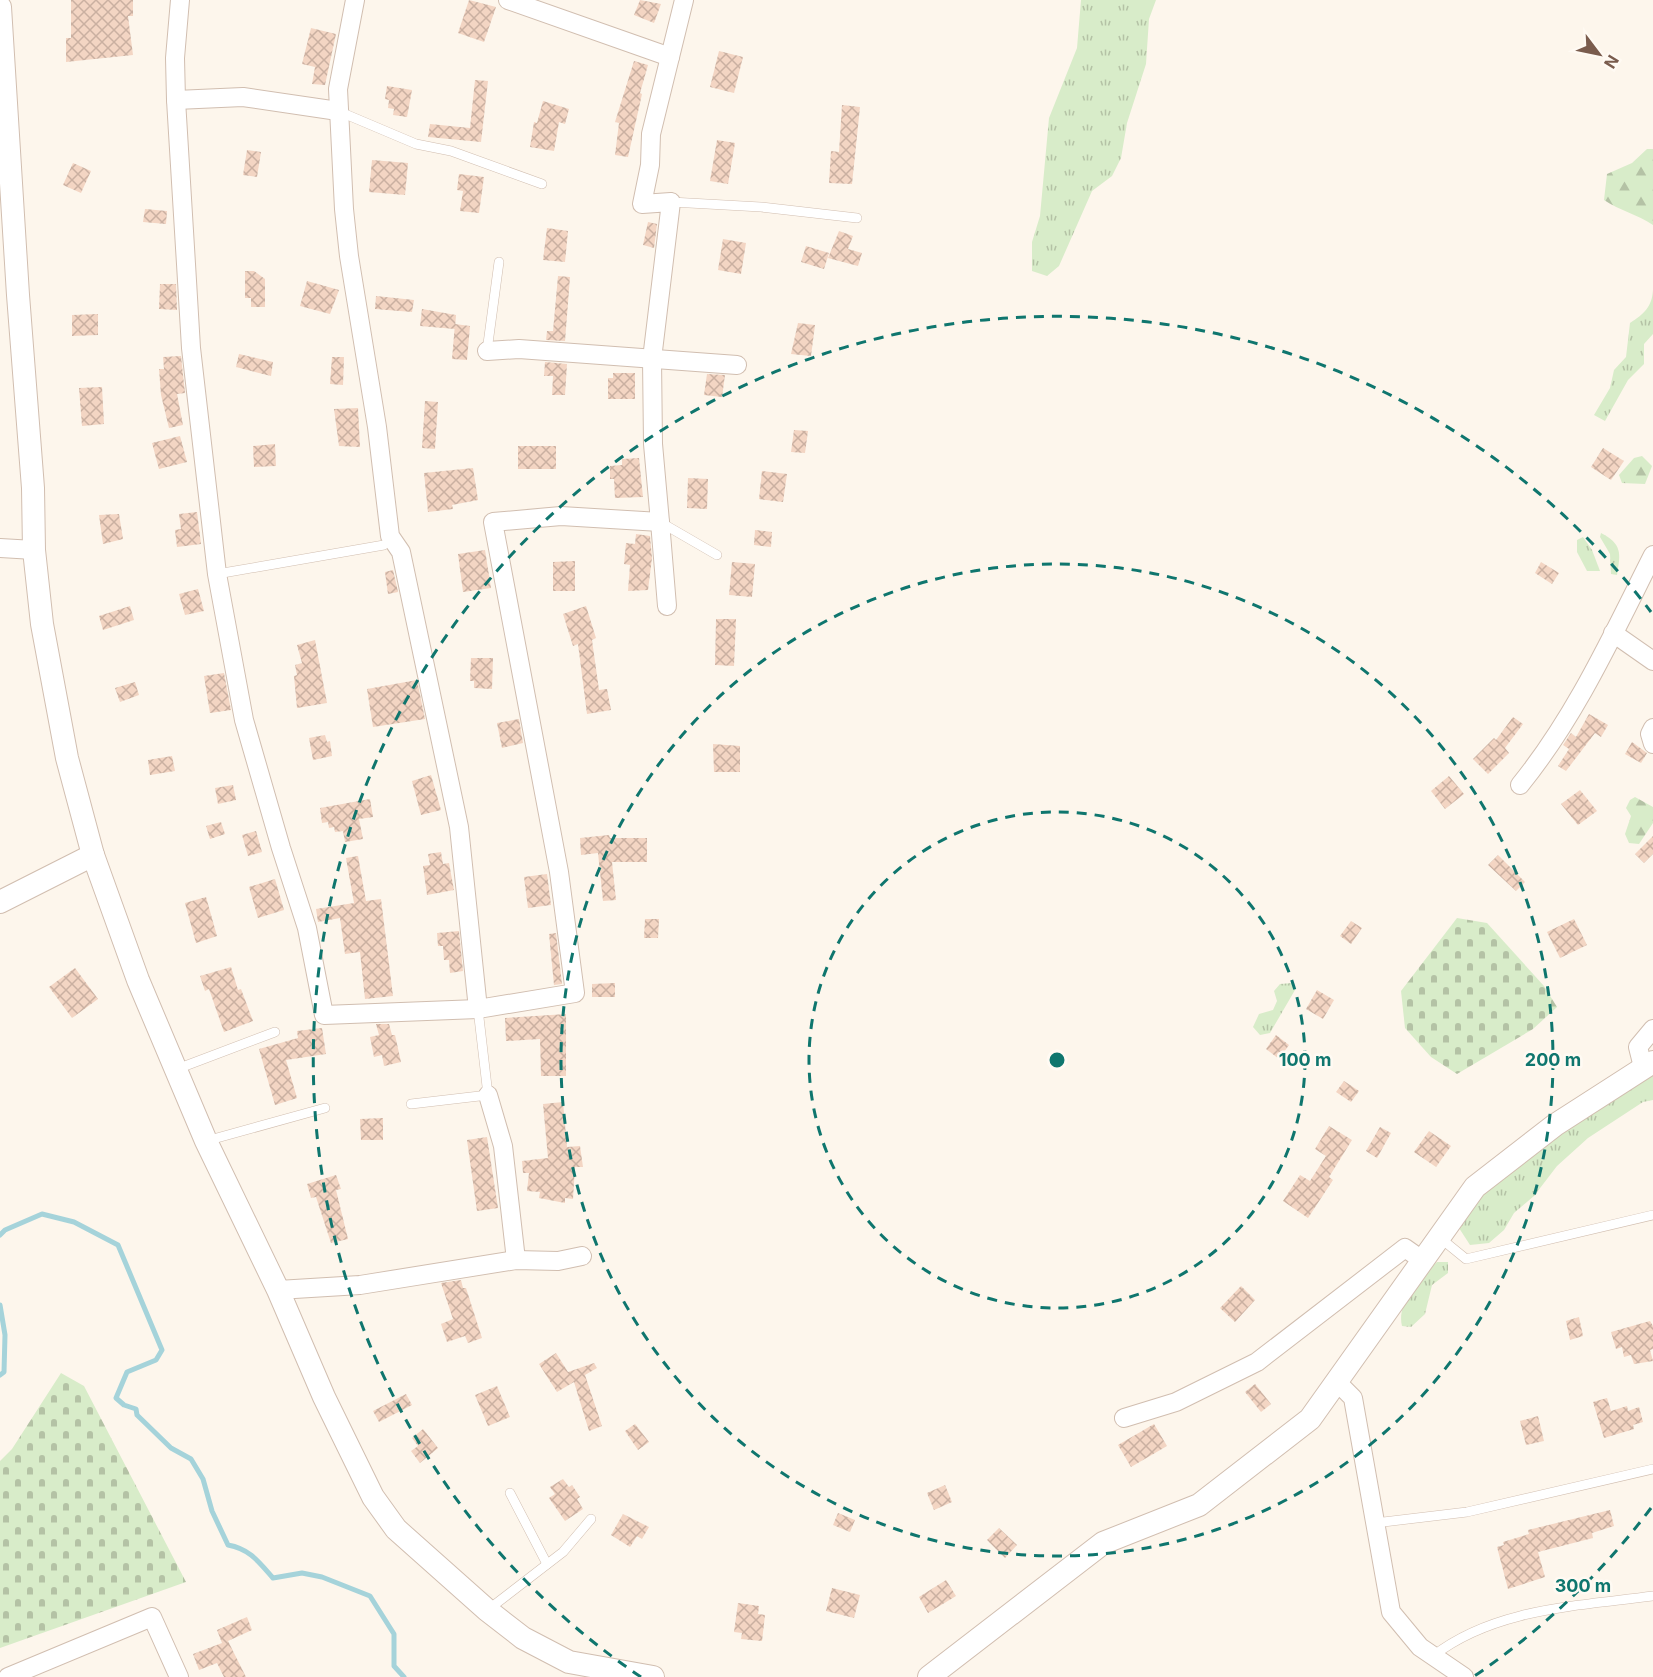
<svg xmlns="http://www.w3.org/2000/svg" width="1653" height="1677" viewBox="0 0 1653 1677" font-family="Inter,sans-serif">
  <defs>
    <pattern id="grass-tufts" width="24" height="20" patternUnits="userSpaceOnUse" patternTransform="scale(1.5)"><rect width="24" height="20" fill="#d8ecc9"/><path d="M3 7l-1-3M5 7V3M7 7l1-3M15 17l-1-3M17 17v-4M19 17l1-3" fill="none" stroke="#b4c2a5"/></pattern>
    <pattern id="forest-firs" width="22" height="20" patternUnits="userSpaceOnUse" patternTransform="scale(1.5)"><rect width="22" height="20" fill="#d8ecc9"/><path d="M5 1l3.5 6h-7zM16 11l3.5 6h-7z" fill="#b4c2a5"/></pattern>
    <pattern id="cemetery-stones" width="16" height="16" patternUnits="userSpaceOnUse" patternTransform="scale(1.5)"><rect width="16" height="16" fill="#d8ecc9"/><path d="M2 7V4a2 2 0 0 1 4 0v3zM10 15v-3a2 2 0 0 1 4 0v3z" fill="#b4c2a5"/></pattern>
    <pattern id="building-cross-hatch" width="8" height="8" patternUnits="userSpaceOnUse" patternTransform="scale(1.5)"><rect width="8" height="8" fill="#f3d5c3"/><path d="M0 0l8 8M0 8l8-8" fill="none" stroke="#cab0a1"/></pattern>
  </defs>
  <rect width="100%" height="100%" fill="#fdf6ec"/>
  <!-- grass -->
  <g fill="url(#grass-tufts)">
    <polygon points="1081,0 1156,0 1149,19 1146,64 1127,123 1121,158 1112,176 1092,191 1059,266 1047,276 1032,271 1032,242 1040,216 1049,118 1077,48"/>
    <path d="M1653,290V334L1644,344V364L1628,380L1605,421L1594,415L1610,388L1614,370L1626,357L1630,323C1644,314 1652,307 1653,290Z"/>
    <path d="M1601,533C1622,544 1621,553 1617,575L1611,574L1610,554L1600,537Z"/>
    <polygon points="1583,537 1592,550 1600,571 1587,571 1577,552 1577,540"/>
    <polygon points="1292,983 1295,990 1270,1033 1260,1035 1253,1027 1259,1014 1273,1010 1277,1001 1274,991 1280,984"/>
    <polygon points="1653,1072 1653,1100 1643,1102 1588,1138 1557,1166 1534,1196 1514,1213 1504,1230 1489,1243 1470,1245 1459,1228 1473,1198 1523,1158"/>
    <path d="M1437,1262H1448V1273L1432,1285L1425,1314L1411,1327L1402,1326C1396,1304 1421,1275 1437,1262Z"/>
  </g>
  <!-- forest -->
  <g fill="url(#forest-firs)">
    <path d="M1647,149H1653V225C1637,214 1620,211 1604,200L1607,174L1632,163Z"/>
    <polygon points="1642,456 1652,466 1645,484 1622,483 1619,475 1634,458"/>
    <polygon points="1635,797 1653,807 1653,823 1639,844 1629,843 1625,834 1631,816 1626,808 1630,800"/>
  </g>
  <!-- cemetery -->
  <g fill="url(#cemetery-stones)">
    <polygon points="1457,918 1487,923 1544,986 1557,1007 1533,1029 1457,1074 1431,1057 1405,1028 1401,991"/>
    <polygon points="61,1373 84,1386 186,1582 0,1648 0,1461 12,1449"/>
  </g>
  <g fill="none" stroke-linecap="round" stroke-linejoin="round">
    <!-- stream -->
    <g stroke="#a5d3da" stroke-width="5">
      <path d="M0,1235L5,1230L42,1214L74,1222L118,1245L162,1350L156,1360L127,1372L116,1398L124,1405L136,1409L137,1415L171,1448L191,1459L203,1479L212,1511L228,1545C250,1549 259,1562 273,1578L302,1573L322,1577L370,1596L394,1634V1666L404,1677"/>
      <polyline points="0,1305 5,1335 4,1372 0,1375"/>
    </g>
  </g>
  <!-- building -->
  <g fill="url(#building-cross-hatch)">
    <polygon points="71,0 133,0 133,16 128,16 133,55 66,62 66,38 71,38"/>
    <polygon points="469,0 496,7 484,42 458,33"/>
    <polygon points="640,0 661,4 654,23 634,15"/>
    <polygon points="311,28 336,34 325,85 312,84 315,67 302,64"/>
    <polygon points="719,51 743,57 734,93 710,87"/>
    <polygon points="634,61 648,65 640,93 642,94 628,157 615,155 619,123 615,122"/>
    <polygon points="475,80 488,81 481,142 428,137 430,124 470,128"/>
    <polygon points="387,86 412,90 407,117 393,115 394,109 388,108 389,100 385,99"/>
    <polygon points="543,101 569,109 565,124 559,122 554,151 530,147 534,122 537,123"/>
    <polygon points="842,105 860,107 852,184 829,183 831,151 839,152"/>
    <polygon points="717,140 735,143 728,184 710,181"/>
    <polygon points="247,150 261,152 257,177 243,175"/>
    <polygon points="372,160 408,163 405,195 369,192"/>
    <polygon points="73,163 91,171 81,193 63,185"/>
    <polygon points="459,174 484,177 479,213 460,211 463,191 457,190"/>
    <polygon points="145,209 167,211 166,224 143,222"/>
    <polygon points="648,222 657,224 654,248 643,245"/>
    <polygon points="547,228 568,231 565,262 543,260"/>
    <polygon points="839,231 853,236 848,249 862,253 858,266 828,258"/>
    <polygon points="723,239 746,243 741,274 718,270"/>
    <polygon points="806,246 829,253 824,269 801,262"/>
    <polygon points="245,271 254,271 265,279 265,307 251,307 251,298 245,298"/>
    <polygon points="558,276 570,277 565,341 546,340 547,331 553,331"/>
    <polygon points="307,281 339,290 330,314 300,306"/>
    <polygon points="160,284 176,284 177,310 159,309"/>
    <polygon points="376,296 414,300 412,312 375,309"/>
    <polygon points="422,309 456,315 455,329 420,326"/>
    <polygon points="98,314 98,335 72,336 72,315"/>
    <polygon points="798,323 815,325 811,356 791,354"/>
    <polygon points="455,324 470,326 467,360 452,359"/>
    <polygon points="239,354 273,362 271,376 236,367"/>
    <polygon points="181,356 185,393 177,394 183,425 169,428 161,395 159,369 164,369 163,357"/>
    <polygon points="332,357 344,357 343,385 330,384"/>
    <polygon points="545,362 567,364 565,395 552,395 553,376 544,376"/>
    <polygon points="613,373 635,373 635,399 608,399 608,378 613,378"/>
    <polygon points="707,374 725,375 722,397 704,395"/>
    <polygon points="102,387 104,424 82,426 79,388"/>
    <polygon points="425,401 438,402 435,449 422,448"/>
    <polygon points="358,408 360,447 339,446 334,409"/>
    <polygon points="794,430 808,431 805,453 791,452"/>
    <polygon points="180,436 187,462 159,469 152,443"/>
    <polygon points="275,444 276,466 254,467 253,446"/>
    <rect x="518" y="446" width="38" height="23"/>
    <polygon points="1603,448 1624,461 1611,480 1591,467"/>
    <polygon points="639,458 643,497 615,498 614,479 610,479 610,466 622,465 622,459"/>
    <polygon points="473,468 478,500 452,505 453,509 428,512 424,473"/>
    <polygon points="762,471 787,474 783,502 759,499"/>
    <polygon points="688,478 708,479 707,509 687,508"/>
    <polygon points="197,512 201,544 177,547 175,530 181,529 179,514"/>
    <polygon points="119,514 123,539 103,544 99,515"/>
    <polygon points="755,530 772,532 771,547 754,545"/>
    <polygon points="636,534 650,536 652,558 648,590 628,591 630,565 624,564 626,543 635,544"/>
    <polygon points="485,550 491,588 463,592 458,554"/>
    <polygon points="575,561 575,591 553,591 553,562"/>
    <polygon points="732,562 755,564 752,597 729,595"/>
    <polygon points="1541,562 1559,573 1552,584 1535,573"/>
    <polygon points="393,570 398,592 388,594 385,572"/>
    <polygon points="198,589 204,611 185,615 179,594"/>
    <polygon points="130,606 134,620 103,630 99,616"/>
    <polygon points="586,606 596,638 592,640 599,690 607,689 611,710 587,714 578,644 573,646 563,614"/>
    <polygon points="716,619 736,619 734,666 715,665"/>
    <polygon points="315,640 327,703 297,708 294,676 297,675 295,665 302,663 297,645"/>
    <polygon points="471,658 493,658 492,689 474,688 474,681 470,681"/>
    <polygon points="224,673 231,710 210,713 204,676"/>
    <polygon points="417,680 425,719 373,727 367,689"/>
    <polygon points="135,682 139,695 120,702 115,688"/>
    <polygon points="1589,714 1608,725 1601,737 1595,733 1566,771 1558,766 1569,749 1563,745 1571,733 1576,737"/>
    <polygon points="1513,717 1523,724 1505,748 1509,753 1488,774 1473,759 1494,738 1496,740"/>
    <polygon points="519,719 523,743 502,748 497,723"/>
    <polygon points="325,735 327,742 330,741 332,756 313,760 309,738"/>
    <polygon points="1632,742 1647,753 1641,763 1625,754"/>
    <polygon points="713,744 740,746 740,772 714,772"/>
    <polygon points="172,756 175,771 150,775 148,760"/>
    <polygon points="431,775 441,810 421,815 412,781"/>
    <polygon points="1449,776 1464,794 1445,809 1431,791"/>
    <polygon points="233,785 236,800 218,804 215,788"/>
    <polygon points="1580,790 1597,811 1578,825 1561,804"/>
    <polygon points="370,799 373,817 359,819 363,839 345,842 343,831 335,832 334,827 329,828 328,822 322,823 320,808"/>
    <polygon points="221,822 225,834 210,839 206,826"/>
    <polygon points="256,831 262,852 248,856 242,835"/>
    <polygon points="609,835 610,838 647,838 647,862 612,862 616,900 603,901 598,853 581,855 580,838"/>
    <polygon points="1653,836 1653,854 1644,863 1635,854"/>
    <polygon points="441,852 443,864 449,863 454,890 427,895 423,866 430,865 428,854"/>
    <polygon points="1498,855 1525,882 1516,891 1488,865"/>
    <polygon points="358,856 366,901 381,899 393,996 365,999 360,952 345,954 340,918 318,922 316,909 354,903 346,858"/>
    <polygon points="547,874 551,905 528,908 524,877"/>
    <polygon points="275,879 284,910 258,918 249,887"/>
    <polygon points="206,897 217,936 196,943 185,903"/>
    <polygon points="645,919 659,919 658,938 644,938"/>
    <polygon points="1574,919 1587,945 1560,958 1547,932"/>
    <polygon points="1351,921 1362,928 1351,944 1340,936"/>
    <polygon points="459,931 463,971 450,973 449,960 444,960 443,946 438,946 437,933"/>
    <polygon points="556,933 562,984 554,985 549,934"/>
    <polygon points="231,967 238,990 241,989 253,1021 224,1032 209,989 205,991 200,976"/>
    <polygon points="75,968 98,999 72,1018 49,987"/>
    <polygon points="615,983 615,997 592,997 592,984"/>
    <polygon points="1317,990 1334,1000 1323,1019 1306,1009"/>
    <polygon points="566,1014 566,1076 541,1076 540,1039 506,1041 505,1018"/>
    <polygon points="376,1024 389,1024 392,1035 395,1035 401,1062 384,1066 382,1055 374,1057 370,1037 379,1035"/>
    <polygon points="322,1028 326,1054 286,1060 297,1098 275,1105 259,1049 298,1038 297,1031"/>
    <polygon points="1276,1035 1289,1045 1279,1059 1266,1049"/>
    <polygon points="1344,1081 1359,1091 1351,1102 1336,1092"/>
    <polygon points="563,1102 567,1147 580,1146 583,1167 575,1167 573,1199 565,1198 565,1203 539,1198 540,1192 527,1191 529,1173 523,1173 522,1161 548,1158 543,1104"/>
    <polygon points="383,1118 383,1140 361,1140 360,1119"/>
    <polygon points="1329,1126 1352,1140 1329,1177 1333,1180 1308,1218 1283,1201 1300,1175 1310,1181 1326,1156 1315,1149"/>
    <polygon points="1380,1127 1391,1133 1377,1158 1366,1151"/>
    <polygon points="1429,1131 1451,1146 1436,1167 1414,1152"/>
    <polygon points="487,1137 498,1208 477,1211 467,1140"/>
    <polygon points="336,1175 341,1189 336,1190 348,1239 331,1243 316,1197 311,1198 307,1184"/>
    <polygon points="461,1280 463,1288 466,1288 482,1338 468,1343 465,1336 447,1342 441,1324 453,1319 441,1283"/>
    <polygon points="1241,1286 1255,1300 1235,1322 1220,1308"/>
    <polygon points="1579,1317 1583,1336 1570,1340 1566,1321"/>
    <polygon points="1650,1321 1653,1326 1653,1349 1650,1350 1653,1361 1634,1364 1631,1355 1624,1357 1622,1347 1616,1349 1611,1332"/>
    <polygon points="556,1353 568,1372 594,1363 597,1368 585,1375 602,1426 589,1431 574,1382 557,1392 546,1375 539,1364"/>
    <polygon points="1255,1384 1271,1404 1261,1412 1245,1392"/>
    <polygon points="497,1386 510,1417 488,1426 475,1395"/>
    <polygon points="406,1394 412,1405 379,1422 373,1411"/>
    <polygon points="1607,1398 1611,1411 1627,1406 1628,1411 1639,1407 1643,1422 1633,1425 1634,1429 1604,1438 1593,1402"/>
    <polygon points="1538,1416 1544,1441 1526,1445 1520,1421"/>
    <polygon points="635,1424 649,1442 638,1450 625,1431"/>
    <polygon points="1154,1424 1167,1446 1131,1467 1118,1445"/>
    <polygon points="423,1429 438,1448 420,1463 411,1451 418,1446 412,1438"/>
    <polygon points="563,1479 569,1487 572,1485 580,1497 577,1499 583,1509 565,1521 549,1498 555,1494 550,1487"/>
    <polygon points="945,1485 952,1502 934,1510 927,1493"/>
    <polygon points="1610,1510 1614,1526 1592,1533 1593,1538 1538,1552 1545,1577 1508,1589 1497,1547 1504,1545 1503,1542 1529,1534 1528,1530"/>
    <polygon points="838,1513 855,1520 850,1532 833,1525"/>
    <polygon points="623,1514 649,1527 642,1539 637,1536 630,1547 611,1535"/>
    <polygon points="999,1528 1017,1545 1005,1558 987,1540"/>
    <polygon points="946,1580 956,1596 928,1613 919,1597"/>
    <polygon points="832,1588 860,1595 854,1618 826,1611"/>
    <polygon points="738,1603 759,1606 758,1614 765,1615 762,1641 741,1639 742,1633 734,1632"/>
    <polygon points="247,1617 252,1630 228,1641 246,1677 224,1677 217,1663 199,1670 193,1654 222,1643 217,1630"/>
  </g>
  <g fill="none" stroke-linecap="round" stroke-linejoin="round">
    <defs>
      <g id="service">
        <polyline points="338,111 416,144 451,151 542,184"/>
        <polyline points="671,202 761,207 857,218"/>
        <polyline points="487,351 499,262"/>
        <polyline points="660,522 717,555"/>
        <polyline points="217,574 384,545 392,539"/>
        <polyline points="177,1069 275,1032"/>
        <polyline points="411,1104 488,1095 478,1009"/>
        <polyline points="206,1141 325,1108"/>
        <polyline points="1439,1237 1466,1259 1653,1215"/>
        <polyline points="510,1493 547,1564"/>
        <polyline points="1375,1523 1467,1512 1653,1469"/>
        <polyline points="489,1609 563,1552 591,1519"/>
        <path d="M1433,1656C1495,1608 1579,1606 1653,1596"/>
      </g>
      <g id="minor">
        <polyline points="180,0 175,58 176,100 186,264 191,348 217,574 244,720 281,848 307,928 324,1015 478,1009 575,993 559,872 493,522 561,516 660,522 653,444 652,359 671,202 642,204 650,165 651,134 684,0"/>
        <polyline points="355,0 338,89 344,209 349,256 377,427 390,536 401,552 459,827 478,1009"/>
        <polyline points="508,0 670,57"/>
        <polyline points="176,100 243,97 338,111"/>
        <polyline points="487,351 519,349 737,365"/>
        <polyline points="660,522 667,606"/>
        <polyline points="0,548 34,550"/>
        <polyline points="1613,633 1653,661"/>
        <polyline points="1653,728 1650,734 1653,744"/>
        <path d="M1520,785C1576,716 1613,634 1653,555"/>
        <polyline points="1643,1067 1638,1047 1653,1029"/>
        <polyline points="488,1095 503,1146 516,1260"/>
        <polyline points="278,1290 360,1285 516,1260 558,1261 582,1256"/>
        <polyline points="1338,1383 1353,1398 1391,1612 1420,1647 1464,1677"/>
        <polyline points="1124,1418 1176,1402 1257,1362 1405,1248 1422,1260"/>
        <polyline points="8,1677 152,1617 179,1677"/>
      </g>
      <g id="tertiary">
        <polyline points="0,7 18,295 33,488 34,550 42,624 67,758 93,855 138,980 206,1141 278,1290 324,1397 373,1497 396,1529 487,1610 523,1638 569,1662 653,1677"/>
        <polyline points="0,902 93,855"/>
        <polyline points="929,1677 1103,1543 1199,1505 1310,1419 1475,1187 1555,1125 1653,1062"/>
      </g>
    </defs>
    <!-- service casing -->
    <use href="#service" stroke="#d1beb0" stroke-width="10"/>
    <!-- minor casing -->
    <use href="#minor" stroke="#d1beb0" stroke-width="20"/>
    <!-- tertiary casing -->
    <use href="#tertiary" stroke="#d1beb0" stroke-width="24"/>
    <!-- service -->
    <use href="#service" stroke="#fff" stroke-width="9"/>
    <!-- minor -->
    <use href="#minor" stroke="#fff" stroke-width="18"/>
    <!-- tertiary -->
    <use href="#tertiary" stroke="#fff" stroke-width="22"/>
  </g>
  <!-- distance rings -->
  <g fill="none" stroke="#0f766e" stroke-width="3" stroke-dasharray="10 8">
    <circle cx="1057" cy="1060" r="248"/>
    <circle cx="1057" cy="1060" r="496"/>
    <path d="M1651 1508A744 744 0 0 1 1473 1677M641 1677A744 744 0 1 1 1651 612"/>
  </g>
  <circle cx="1057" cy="1060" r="9" fill="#0f766e" stroke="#fffaf3" stroke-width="3"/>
  <g font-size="18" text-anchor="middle" font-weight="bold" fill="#0f766e" stroke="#fffaf3" stroke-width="5" stroke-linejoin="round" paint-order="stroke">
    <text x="1305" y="1066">100 m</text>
    <text x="1553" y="1066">200 m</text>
    <text x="1583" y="1592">300 m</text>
  </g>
  <!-- north arrow -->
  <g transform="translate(1599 54) rotate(122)" stroke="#fffaf3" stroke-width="4.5" paint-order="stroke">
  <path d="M0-4.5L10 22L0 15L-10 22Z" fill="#7a5c4d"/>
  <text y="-9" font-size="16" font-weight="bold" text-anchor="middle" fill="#7a5c4d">N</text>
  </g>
</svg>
